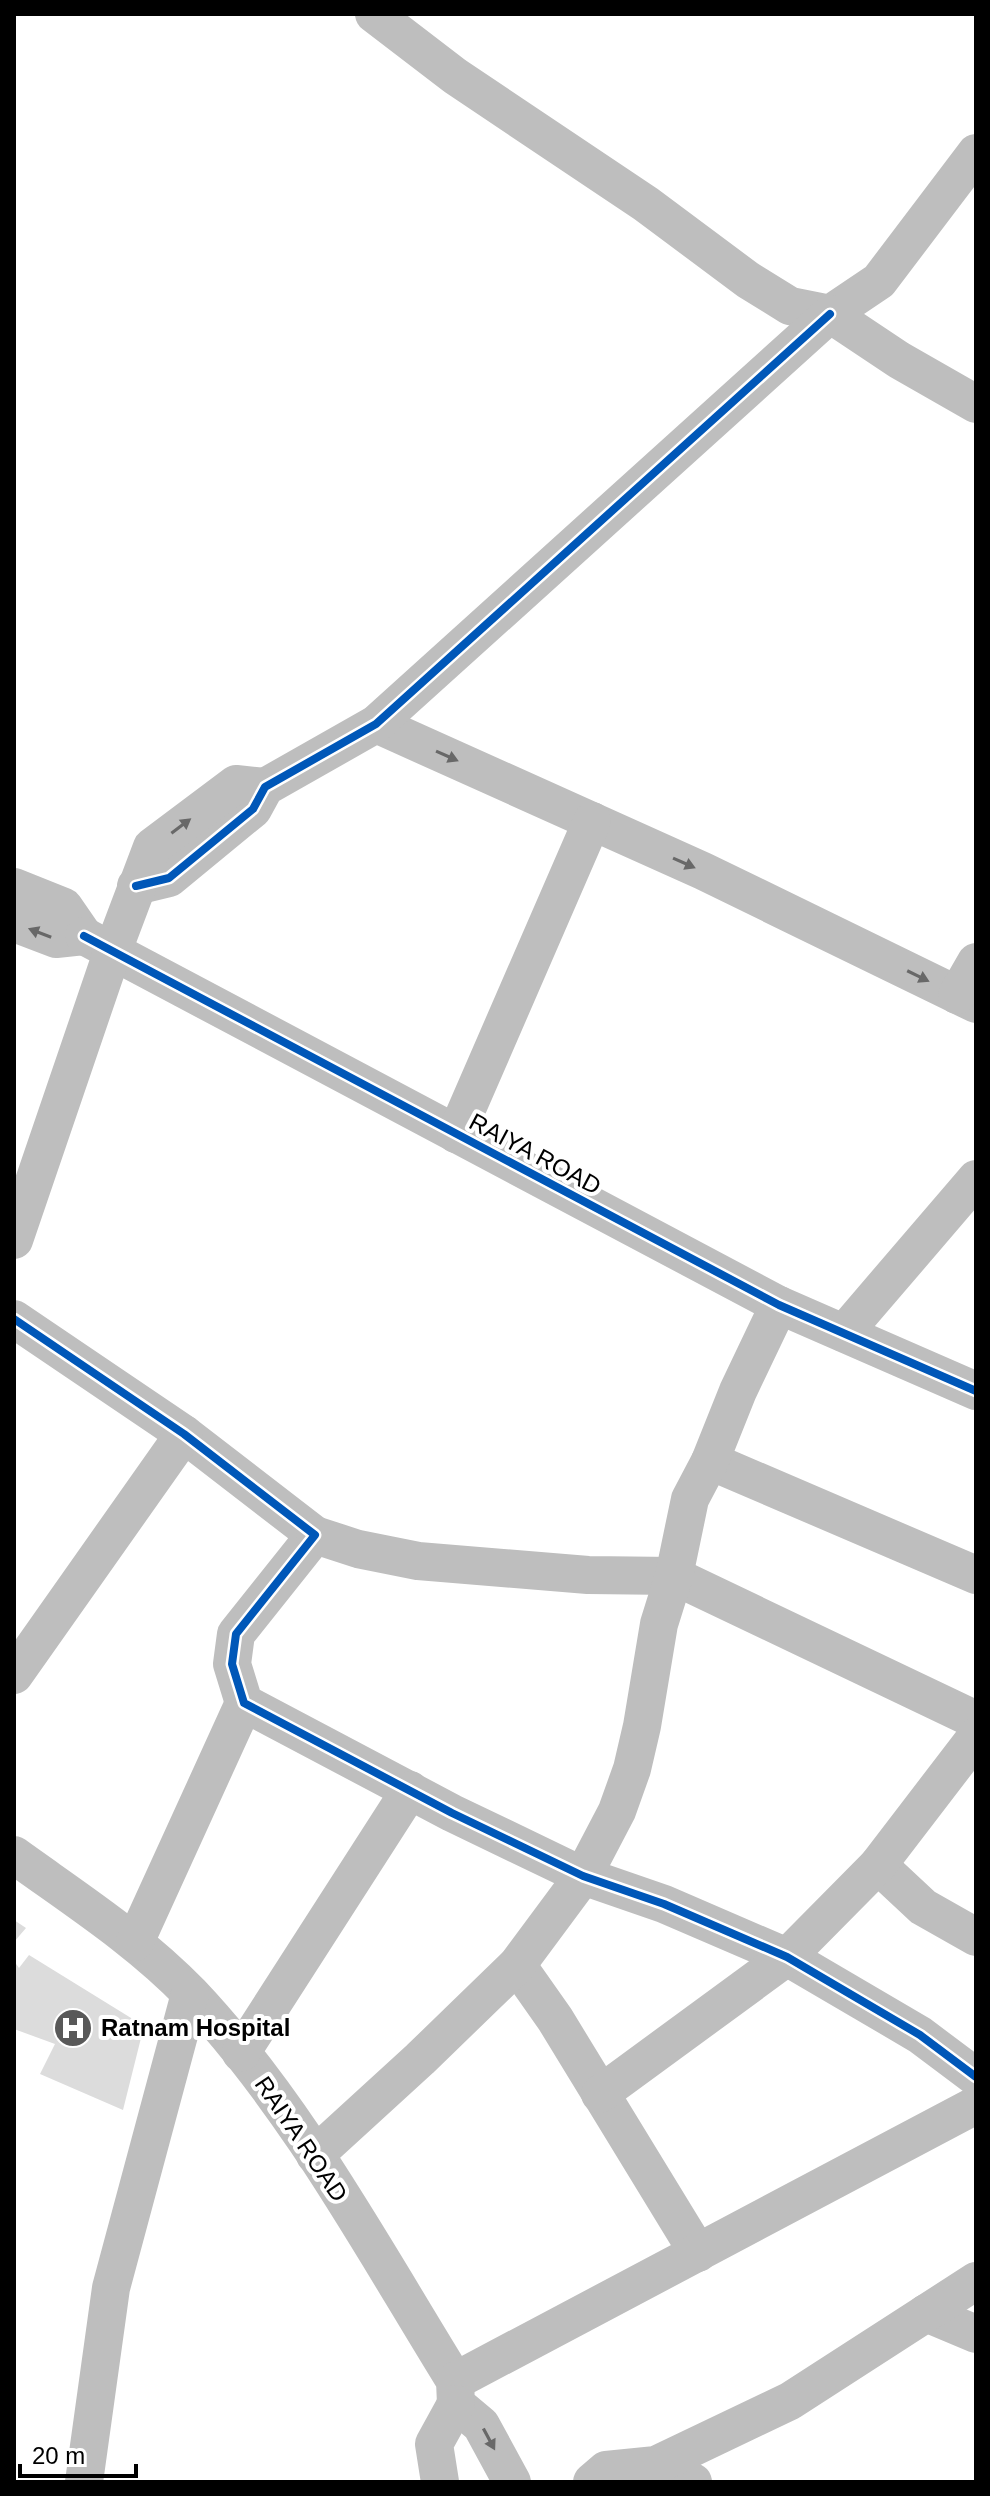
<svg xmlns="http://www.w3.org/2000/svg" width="990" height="2496" viewBox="0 0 990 2496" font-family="Helvetica,sans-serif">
  <rect width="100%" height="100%" fill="#fff"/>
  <!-- building -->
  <g fill="#dcdcdc">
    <polygon points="14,1920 26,1928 14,1942"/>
    <polygon points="29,1955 144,2026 123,2110 40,2074 55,2044 14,2029 14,1961 19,1968"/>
  </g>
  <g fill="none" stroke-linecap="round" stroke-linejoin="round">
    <!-- minor -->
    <g stroke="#bebebe" stroke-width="38">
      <polyline points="374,14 455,76 646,204 748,280 790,306 830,314 879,281 976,153"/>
      <polyline points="376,724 703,871 976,1004"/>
      <polyline points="136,886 169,878 253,809 265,787 376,724 830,314 899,360 976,404"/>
      <polyline points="14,887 64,907 84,936 56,939 14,923"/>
      <polyline points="84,936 779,1305 976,1391"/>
      <polyline points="957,995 976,962"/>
      <polyline points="456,1134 592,821"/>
      <polyline points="14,1240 112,953 152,847 236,784 265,787"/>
      <polyline points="14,1319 184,1434 315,1535 236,1634 232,1664 244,1703 452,1813 583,1876 664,1904 787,1957 920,2035 976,2077"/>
      <polyline points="844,1333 976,1179"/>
      <polyline points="710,1461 976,1575"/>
      <polyline points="315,1535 358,1549 418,1561 588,1575 674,1576 976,1720"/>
      <polyline points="14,1675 184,1434"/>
      <path d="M14,1855C75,1899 139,1940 191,1994C296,2105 375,2252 455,2381L456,2404L481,2425L512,2482"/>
      <polyline points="878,1865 923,1907 976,1937"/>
      <polyline points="135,1942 244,1703"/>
      <polyline points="517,1965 555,2019 698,2253"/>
      <polyline points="241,2053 410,1790"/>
      <polyline points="600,2094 787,1957 878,1865 976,1737"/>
      <polyline points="315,2155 420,2059 517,1965 583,1876 617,1811 632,1769 642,1726 659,1624 674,1576 690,1499 710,1461 738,1391 779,1305"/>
      <polyline points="926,2313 976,2334"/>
      <polyline points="455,2381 976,2105"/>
      <polyline points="656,2465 693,2482"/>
      <polyline points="84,2482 111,2288 190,1994"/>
      <polyline points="440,2482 434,2444 456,2404"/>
      <polyline points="592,2482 606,2470 656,2465 790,2401 976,2281"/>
    </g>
    <defs>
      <g id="cycleway">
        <polyline points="136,886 169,878 253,809 265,787 376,724 830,314"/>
        <polyline points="84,936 779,1305 976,1391"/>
        <polyline points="14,1319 184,1434 315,1535 236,1634 232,1664 244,1703 452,1813 583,1876 664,1904 787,1957 920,2035 976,2077"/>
      </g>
    </defs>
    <!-- cycleway casing -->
    <use href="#cycleway" stroke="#fff" stroke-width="13"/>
    <!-- cycleway -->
    <use href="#cycleway" stroke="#0057b8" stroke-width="8"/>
  </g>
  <!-- one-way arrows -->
  <defs><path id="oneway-solid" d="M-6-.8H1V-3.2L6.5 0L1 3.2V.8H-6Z" transform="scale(2)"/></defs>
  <g fill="#686868">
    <use href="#oneway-solid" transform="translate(447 756) rotate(24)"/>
    <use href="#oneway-solid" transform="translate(181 826) rotate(-37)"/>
    <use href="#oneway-solid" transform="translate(684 863) rotate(24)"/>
    <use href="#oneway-solid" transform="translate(40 933) rotate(-159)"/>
    <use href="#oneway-solid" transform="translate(918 976) rotate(26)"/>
    <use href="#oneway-solid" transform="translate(489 2439) rotate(62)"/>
  </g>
  <!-- icons -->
  <defs>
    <symbol id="hospital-disc" viewBox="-11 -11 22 22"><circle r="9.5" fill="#595959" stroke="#fff"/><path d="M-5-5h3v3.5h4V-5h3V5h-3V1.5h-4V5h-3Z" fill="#fff"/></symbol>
  </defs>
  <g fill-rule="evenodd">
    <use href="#hospital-disc" x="51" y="2006" width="44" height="44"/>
  </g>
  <g text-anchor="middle" stroke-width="8" stroke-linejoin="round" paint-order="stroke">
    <!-- street labels -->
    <g font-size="24" fill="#000" stroke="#fff">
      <text transform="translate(535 1154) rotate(28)" y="8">RAIYA ROAD</text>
      <text transform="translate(301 2139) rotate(56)" y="8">RAIYA ROAD</text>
    </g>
    <!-- poi labels -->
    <g font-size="24" font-weight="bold" fill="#000" stroke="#fff" text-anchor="start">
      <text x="101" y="2036">Ratnam Hospital</text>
    </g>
  </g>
  <!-- border -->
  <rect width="990" height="2496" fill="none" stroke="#000000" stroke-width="32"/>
  <!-- scale -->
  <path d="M20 2464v12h116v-12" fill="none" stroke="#000000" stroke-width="4"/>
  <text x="32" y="2464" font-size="24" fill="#000000" stroke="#ffffff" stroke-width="6" paint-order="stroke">20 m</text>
</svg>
